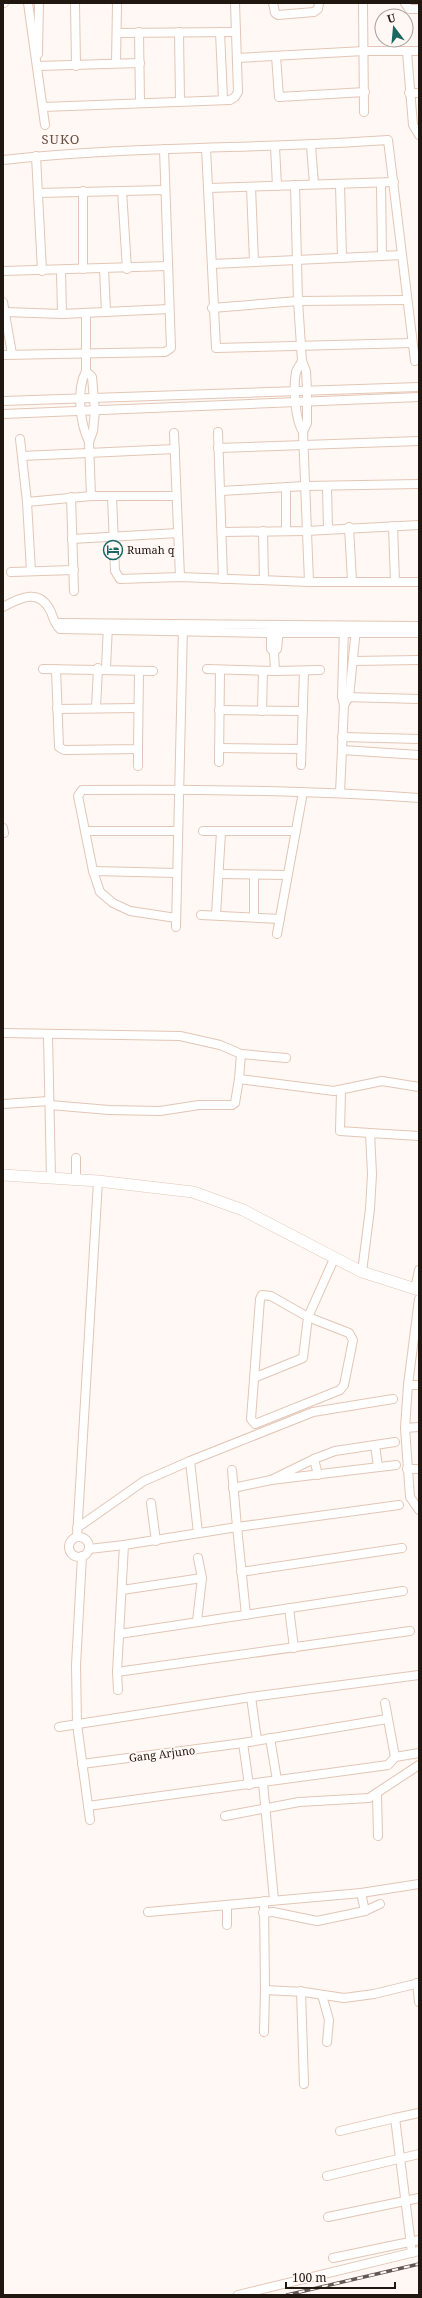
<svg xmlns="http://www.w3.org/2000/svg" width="422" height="2298" viewBox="0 0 422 2298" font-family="'Noto Serif',serif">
  <rect width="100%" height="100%" fill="#fff8f5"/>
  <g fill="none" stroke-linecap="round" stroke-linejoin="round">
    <defs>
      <g id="street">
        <polyline points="3,3 4,3"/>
        <polyline points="28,3 45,125"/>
        <polyline points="75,3 76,66"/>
        <polyline points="273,3 275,13 278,15 314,12 318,9 319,3"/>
        <polyline points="363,3 364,112"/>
        <polyline points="405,3 409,9 419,9"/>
        <polyline points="139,32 140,103"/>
        <polyline points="179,32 180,101"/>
        <polyline points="220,32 223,99"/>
        <polyline points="117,33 235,32"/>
        <polyline points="407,52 413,125 419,135"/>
        <polyline points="38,54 39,3"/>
        <polyline points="276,56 279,97 365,92"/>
        <polyline points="237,58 364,51 419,51"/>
        <polyline points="116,63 117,3"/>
        <polyline points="38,66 140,63"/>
        <polyline points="409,93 419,93"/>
        <polyline points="43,107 230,100 235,97 238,92 235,3"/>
        <polyline points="311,146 314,184"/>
        <polyline points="275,147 277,186"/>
        <polyline points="206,148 216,348 412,343"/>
        <polyline points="36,156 42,271"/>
        <path d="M3,160C131,146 260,149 388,140L415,361"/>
        <polyline points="381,183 382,256"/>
        <polyline points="295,185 298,301 302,361 306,371 307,390 307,423 303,432"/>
        <polyline points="340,185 342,257"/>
        <polyline points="251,187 254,262"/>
        <polyline points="208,188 394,182"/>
        <polyline points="83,191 83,269"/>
        <polyline points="122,191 127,269"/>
        <polyline points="38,193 165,190"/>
        <polyline points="212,264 402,255"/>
        <polyline points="104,269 106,312"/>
        <polyline points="3,271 168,266"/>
        <polyline points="61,271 62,314"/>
        <polyline points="3,302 12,354"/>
        <polyline points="212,308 298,301 407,300"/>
        <polyline points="5,312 62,314 169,309"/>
        <path d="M86,313V371C76,390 80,423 89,442"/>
        <polyline points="3,355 165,352 171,348 164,149"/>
        <path d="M302,361C300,365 297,369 296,372C293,387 295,420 303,432L309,582"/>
        <polyline points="86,371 92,377 95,411 93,431 89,442 91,496"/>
        <polyline points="3,401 419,387"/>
        <polyline points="3,414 419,397"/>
        <polyline points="218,432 223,579"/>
        <polyline points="174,433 180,577"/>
        <polyline points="20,439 27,502 31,571"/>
        <polyline points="218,448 419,441"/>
        <polyline points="22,456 175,449"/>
        <polyline points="327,486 328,529"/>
        <polyline points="286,487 286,531"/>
        <polyline points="221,491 305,486 419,484"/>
        <polyline points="112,496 115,571 120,579 180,577 309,582 419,582"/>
        <polyline points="71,497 74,591"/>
        <polyline points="27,502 91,496 176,496"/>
        <polyline points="393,526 395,581"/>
        <polyline points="349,527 352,581"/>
        <polyline points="263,531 264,580"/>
        <polyline points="223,532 306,531 419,525"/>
        <polyline points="72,539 178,533"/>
        <polyline points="11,572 74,570"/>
        <path d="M3,607C21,597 40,588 51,612C53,618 56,626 60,629L270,633H419"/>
        <polyline points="56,623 419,626"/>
        <polyline points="271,629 271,649 274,652"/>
        <polyline points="353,661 419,660"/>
        <polyline points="106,668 108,625"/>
        <polyline points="43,669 153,671"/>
        <polyline points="56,669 59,747 64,750 138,749 139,671"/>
        <polyline points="207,669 275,671 320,670"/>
        <polyline points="275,671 274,652 277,649 279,629"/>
        <polyline points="344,697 419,699"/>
        <polyline points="344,705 349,697 356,629"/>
        <polyline points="96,708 98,668"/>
        <polyline points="57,709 138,708"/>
        <polyline points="219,710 303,711"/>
        <polyline points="262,711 263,671"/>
        <polyline points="342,737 419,739"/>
        <polyline points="219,748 300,749"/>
        <polyline points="138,749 138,766"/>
        <polyline points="342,750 419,755"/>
        <polyline points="219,762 220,670"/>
        <polyline points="301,765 304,671"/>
        <polyline points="340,793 344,705 342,697 344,628"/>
        <polyline points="3,828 4,833"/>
        <polyline points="85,831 178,831"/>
        <polyline points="203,831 296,831"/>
        <polyline points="93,871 177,873"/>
        <polyline points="219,874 287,875"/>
        <polyline points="201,915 280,919"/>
        <polyline points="216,915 221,832"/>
        <polyline points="254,917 254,875"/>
        <path d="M176,918L130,911L113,903L100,892L93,871L78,796L82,790C194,789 307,790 419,798"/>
        <polyline points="176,927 183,626"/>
        <polyline points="277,934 303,792"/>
        <polyline points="3,1033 180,1036 220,1045 241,1054 239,1079 334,1091 382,1081 419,1087"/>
        <polyline points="48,1035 51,1178"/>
        <polyline points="241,1054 286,1058"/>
        <polyline points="341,1091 340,1131 370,1133"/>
        <polyline points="3,1104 49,1101"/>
        <polyline points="50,1105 109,1110 160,1111 199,1105 232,1105 235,1103 239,1079"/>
        <polyline points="76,1179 76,1158"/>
        <polyline points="362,1272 370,1209 372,1174 370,1133 419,1136"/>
        <polyline points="415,1289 419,1270"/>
        <polygon points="262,1295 271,1296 308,1317 349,1333 353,1340 344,1385 340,1390 255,1424 251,1419 260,1299"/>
        <polyline points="419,1299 408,1385 405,1428 410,1497 419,1510"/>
        <polyline points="256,1377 303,1358 308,1317 334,1259"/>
        <polyline points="408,1385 419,1385"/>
        <polyline points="405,1428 419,1427"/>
        <polyline points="375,1445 378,1467"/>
        <polyline points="314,1459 335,1451 395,1442"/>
        <polyline points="190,1461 198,1533"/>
        <polyline points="407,1469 419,1469"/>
        <polyline points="271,1480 396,1465"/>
        <polyline points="233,1488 271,1480 314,1459 318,1475"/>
        <polyline points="151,1503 156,1541"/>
        <polyline points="77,1528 144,1481 190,1461 313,1412 393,1399"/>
        <polyline points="77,1537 98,1181"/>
        <circle cx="79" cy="1547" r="10"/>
        <polyline points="89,1549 124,1545"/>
        <polyline points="82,1556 76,1665 77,1724 90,1820"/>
        <polyline points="241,1572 402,1548"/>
        <polyline points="122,1590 202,1578"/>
        <polyline points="289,1608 294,1648"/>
        <polyline points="246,1615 237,1527 399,1505"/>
        <polyline points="197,1621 202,1578 198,1558"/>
        <polyline points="119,1634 403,1591"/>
        <polyline points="117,1672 410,1631"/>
        <polyline points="118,1690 117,1672 124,1545 237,1527 232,1470"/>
        <polyline points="251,1697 257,1740"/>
        <polyline points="59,1727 251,1697 419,1675"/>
        <polyline points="270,1738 277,1780"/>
        <polyline points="243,1743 249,1785"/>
        <polyline points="395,1757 419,1753"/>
        <polyline points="82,1764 243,1743 387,1719"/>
        <polyline points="263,1783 274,1900"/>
        <polyline points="377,1795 378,1836"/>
        <polyline points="88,1806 388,1765 395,1757 385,1703"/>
        <polyline points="225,1816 299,1802 369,1798 419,1765"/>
        <polyline points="361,1893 365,1911 380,1904"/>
        <polyline points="264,1901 265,1990 304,1992 344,1998 374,1994 419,1983"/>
        <polyline points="227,1906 227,1925"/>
        <polyline points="148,1912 361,1893 419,1884"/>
        <polyline points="263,1913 273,1912 317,1921 365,1911"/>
        <polyline points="417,1983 419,2002"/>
        <polyline points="301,1991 304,2084"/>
        <polyline points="322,1995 329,2020 327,2042"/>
        <polyline points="264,2032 265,1990"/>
        <polyline points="395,2118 419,2113"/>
        <polyline points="340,2131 395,2118 412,2253"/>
        <polyline points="327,2176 419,2154"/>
        <polyline points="328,2217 419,2198"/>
        <polyline points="333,2258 419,2240"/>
        <polyline points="238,2295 419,2251"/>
      </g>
      <polyline id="secondary" points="3,1175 98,1181 193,1192 243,1210 362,1272 419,1290"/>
    </defs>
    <!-- street casing -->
    <use href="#street" stroke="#e3c6b5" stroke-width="10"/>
    <!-- secondary casing -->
    <use href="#secondary" stroke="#e3c6b5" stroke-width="12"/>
    <!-- street -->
    <use href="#street" stroke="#fff" stroke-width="8"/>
    <!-- secondary -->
    <use href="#secondary" stroke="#fff" stroke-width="11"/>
    <defs>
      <polyline id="rail" points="287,2295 419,2264"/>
    </defs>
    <!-- rail casing -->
    <use href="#rail" stroke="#615853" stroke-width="3.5"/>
    <!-- rail -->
    <use href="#rail" stroke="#fff8f5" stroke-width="2" stroke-dasharray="6" stroke-linecap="butt"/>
  </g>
  <!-- icons -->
  <defs>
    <symbol id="hotel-ring" viewBox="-11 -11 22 22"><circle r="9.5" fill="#fff8f5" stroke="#196662" stroke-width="1.5"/><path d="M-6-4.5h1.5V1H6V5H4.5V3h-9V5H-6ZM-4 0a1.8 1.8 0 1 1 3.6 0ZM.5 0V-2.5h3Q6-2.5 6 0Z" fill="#196662"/></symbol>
  </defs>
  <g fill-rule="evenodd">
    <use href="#hotel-ring" x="102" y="539" width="22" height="22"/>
  </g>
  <g text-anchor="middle" stroke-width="4" stroke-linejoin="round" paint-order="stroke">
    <!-- poi labels -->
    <g font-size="11" fill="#211711" stroke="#fff8f5" text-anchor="start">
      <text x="127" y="554">Rumah q</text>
    </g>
    <!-- street labels -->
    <g font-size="11" fill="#211711" stroke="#fff8f5">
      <text transform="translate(162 1754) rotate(-7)" y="4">Gang Arjuno</text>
    </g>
    <!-- quarter labels -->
    <g font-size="13" letter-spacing="1" fill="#674f41" stroke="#fff8f5">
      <text x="61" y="144">SUKO</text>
    </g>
  </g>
  <!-- border -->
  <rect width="422" height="2298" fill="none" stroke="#211711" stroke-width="8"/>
  <!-- north arrow -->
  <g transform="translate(394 28) rotate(344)"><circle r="19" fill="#fff8f5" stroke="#a69e9a"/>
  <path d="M0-3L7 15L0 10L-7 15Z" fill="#196662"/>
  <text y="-6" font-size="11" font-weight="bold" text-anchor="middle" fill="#211711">U</text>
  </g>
  <!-- scale -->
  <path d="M286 2282v6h109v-6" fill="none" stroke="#211711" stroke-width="2"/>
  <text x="292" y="2282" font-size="12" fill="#211711" stroke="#fff8f5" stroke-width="3" paint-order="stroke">100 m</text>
</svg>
